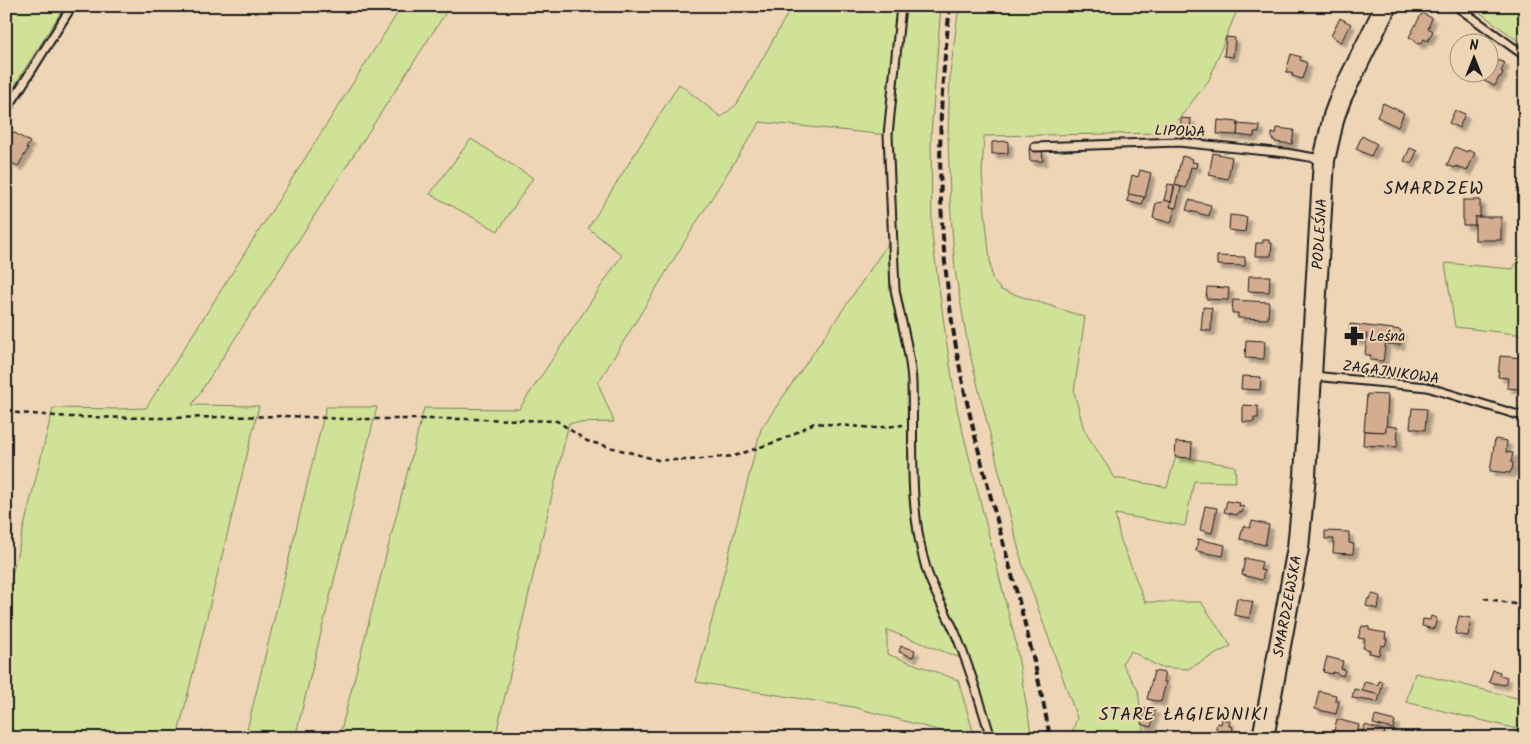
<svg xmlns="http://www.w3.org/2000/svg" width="1531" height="744" viewBox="0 0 1531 744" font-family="Kalam,sans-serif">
  <defs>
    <filter id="shadow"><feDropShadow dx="4.5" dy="4.5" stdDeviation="1" flood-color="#0004"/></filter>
  </defs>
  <rect width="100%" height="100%" fill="#eed5b6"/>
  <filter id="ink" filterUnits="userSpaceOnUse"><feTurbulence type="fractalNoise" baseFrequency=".02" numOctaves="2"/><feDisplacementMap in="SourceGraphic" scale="10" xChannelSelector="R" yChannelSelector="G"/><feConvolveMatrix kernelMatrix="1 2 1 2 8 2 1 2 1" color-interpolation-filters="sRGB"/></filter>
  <g filter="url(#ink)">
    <!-- green -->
    <g fill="#d0e297" stroke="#767f5a">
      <polygon points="6,6 65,6 6,99"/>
      <polygon points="402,6 450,6 192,405 259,406 177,738 6,738 6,600 53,408 118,409 146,408"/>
      <path d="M792,6H941L931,135L932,236L946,339L957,409L1015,639L1032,738H994L971,662L887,630V654L958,680L975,738H967L853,707L696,682L761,429L894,235L888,135L760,122C704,208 652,296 598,383L614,422L569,423L495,738H339L424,408L519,409L622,255L588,228L679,84L721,117L737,104Z"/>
      <polygon points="959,6 1239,6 1227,34 1209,80 1168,133 984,136 982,173 985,213 992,279 1001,290 1085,317 1074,392 1084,430 1115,478 1167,487 1176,456 1235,466 1236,482 1194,481 1185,526 1115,514 1120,538 1145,602 1201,602 1231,646 1188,669 1159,667 1131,651 1122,663 1138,690 1144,738 1106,738 1104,734 1100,738 1070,738 1077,718 1022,563 968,346 955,270 950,200 948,135 950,74"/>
      <polygon points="1471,6 1525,6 1525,46"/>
      <polygon points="471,139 533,178 498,231 430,194"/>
      <polygon points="1525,247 1525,335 1455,327 1445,263 1513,269"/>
      <polygon points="326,407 377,407 295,738 245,738"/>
      <polygon points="1415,673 1525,700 1525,738 1513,738 1517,729 1406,702"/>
    </g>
    <!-- building -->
    <g fill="#d4ac90" stroke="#1c1c1c" filter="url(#shadow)">
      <polygon points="1422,13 1432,18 1428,28 1433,31 1428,41 1424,39 1422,43 1419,44 1416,43 1415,40 1409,37"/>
      <polygon points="1340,18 1351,24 1341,42 1331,36"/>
      <polygon points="1226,37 1235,38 1233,57 1224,56"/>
      <polygon points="1291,54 1301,57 1300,60 1307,63 1302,79 1292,76 1293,74 1286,72"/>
      <polygon points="1488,58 1496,64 1498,60 1505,63 1501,71 1503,72 1501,77 1499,77 1495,86 1484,81 1488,72"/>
      <polygon points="1383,103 1404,113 1398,127 1377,117"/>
      <polygon points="1455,110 1465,114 1459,128 1449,123"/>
      <polygon points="1181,118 1191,119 1189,136 1180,135"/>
      <polygon points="1218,120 1238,122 1237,135 1217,134"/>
      <polygon points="1238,124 1260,126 1259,133 1254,132 1254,137 1237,135"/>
      <polygon points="1277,128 1294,130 1292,144 1275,142 1275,140 1272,140 1272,133 1276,134"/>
      <polygon points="13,132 30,142 26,148 28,149 18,166 8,161 6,164 6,137 7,135 10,137"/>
      <polygon points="1362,136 1377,144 1371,156 1356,149"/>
      <polygon points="1008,141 1008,153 992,154 992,142"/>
      <polygon points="1455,147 1467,152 1468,150 1475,153 1467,171 1456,166 1455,168 1447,165"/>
      <polygon points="1410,148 1417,151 1411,164 1404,161"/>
      <polygon points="1029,149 1042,149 1043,161 1030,161"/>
      <polygon points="1213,153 1232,157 1228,179 1209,175"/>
      <polygon points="1182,156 1193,159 1192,162 1197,163 1196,168 1191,167 1186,188 1175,185"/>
      <polygon points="1140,170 1151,173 1145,198 1128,194 1132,175 1138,177"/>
      <polygon points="1525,181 1525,197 1523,195 1522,196 1516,191"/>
      <polygon points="1168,184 1174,185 1174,187 1171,202 1164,200"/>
      <polygon points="1175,185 1181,187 1176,208 1170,207"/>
      <polygon points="1129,194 1144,197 1142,205 1127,201"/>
      <polygon points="1164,200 1171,202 1170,207 1175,208 1171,223 1153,218 1156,203 1163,202"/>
      <polygon points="1189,200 1211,205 1209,216 1186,210"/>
      <polygon points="1463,200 1480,200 1480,217 1475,217 1475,225 1463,225"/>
      <polygon points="1230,215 1247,217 1245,232 1229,230"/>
      <rect x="1475" y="217" width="26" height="23"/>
      <polygon points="1263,240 1269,240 1269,243 1272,243 1271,256 1255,256 1256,243 1263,243"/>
      <polygon points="1217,256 1245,257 1245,266 1217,265"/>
      <polygon points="1249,276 1270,276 1269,292 1248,291"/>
      <polygon points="1207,287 1229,288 1228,300 1206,299"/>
      <polygon points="1233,300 1269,302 1268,319 1238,318 1238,313 1232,313"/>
      <polygon points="1203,307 1212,308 1211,331 1201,330"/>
      <polygon points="1350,324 1401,330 1400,345 1388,344 1389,340 1386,340 1383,361 1370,360 1371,355 1365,355 1367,334 1362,334 1361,341 1349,340"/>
      <polygon points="1246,340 1265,341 1264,359 1245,358"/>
      <polygon points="1500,356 1523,358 1520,389 1507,388 1508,378 1498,377"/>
      <polygon points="1242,376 1261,377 1260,390 1241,389"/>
      <polygon points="1367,394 1388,395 1386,432 1364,431"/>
      <polygon points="1243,405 1258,406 1258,418 1254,418 1254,422 1243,422"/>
      <polygon points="1412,408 1427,409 1425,430 1410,428"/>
      <polygon points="1386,426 1398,427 1397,447 1363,445 1364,431 1386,432"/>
      <polygon points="1495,439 1507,441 1506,452 1513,453 1511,462 1513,463 1512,470 1511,470 1510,473 1490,471"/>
      <polygon points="1176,442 1192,443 1191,458 1175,457"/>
      <polygon points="1227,501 1240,503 1239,506 1244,507 1242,513 1238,512 1237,515 1224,512"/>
      <polygon points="1205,506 1217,508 1212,533 1200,530"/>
      <polygon points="1252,521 1269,525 1265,545 1240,539 1243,526 1250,528"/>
      <polygon points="1325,531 1349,532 1349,543 1354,544 1353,554 1333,553 1334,539 1325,539"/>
      <polygon points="1198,539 1225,545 1223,556 1196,551"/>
      <polygon points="1245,558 1262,562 1260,570 1264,571 1262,580 1242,575"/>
      <polygon points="1372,594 1380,596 1378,609 1366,606 1368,598 1370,599"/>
      <polygon points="1237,598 1253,602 1249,618 1234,615"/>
      <polygon points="1431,616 1437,618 1434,629 1422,626 1423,619 1430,620"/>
      <polygon points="1459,616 1471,618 1468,636 1455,634"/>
      <polygon points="1362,626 1369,627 1369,630 1386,633 1385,639 1387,639 1385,646 1381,645 1379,655 1369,653 1370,650 1363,648 1365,639 1358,638"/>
      <polygon points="901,646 915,650 913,657 899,652"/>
      <polygon points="1327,657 1343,661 1341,669 1345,670 1343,676 1333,672 1332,674 1323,672"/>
      <polygon points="1493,670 1500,672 1499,675 1507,677 1505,685 1489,682"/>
      <polygon points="1154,671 1165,673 1163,681 1166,682 1161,702 1147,699"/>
      <polygon points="1379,681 1383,682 1380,695 1362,691 1364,682 1378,685"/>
      <polygon points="1354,689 1380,695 1378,702 1352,698"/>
      <polygon points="1319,691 1336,695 1335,701 1339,701 1336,714 1315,709"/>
      <polygon points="1145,708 1155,710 1151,727 1141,724"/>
      <polygon points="1375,716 1395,721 1393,729 1373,724"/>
      <polygon points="1222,719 1230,721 1229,726 1233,727 1231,738 1214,738 1217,723 1221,724"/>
      <polygon points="1337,719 1359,725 1356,738 1342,738 1333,735"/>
      <polygon points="1365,725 1385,731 1383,738 1362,733"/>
    </g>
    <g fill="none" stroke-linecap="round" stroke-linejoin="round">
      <defs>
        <g id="lane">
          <path d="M901,6L888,135L895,289C900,320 911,351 912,383C914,444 908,508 926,568C932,589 945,610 954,630C969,665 980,701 991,738"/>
          <polyline points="1456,6 1525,56"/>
          <polyline points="6,111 72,6"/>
          <polyline points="1035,147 1178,142 1286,153 1321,159"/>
          <polyline points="1313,376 1427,387 1515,414 1525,416"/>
        </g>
        <g id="secondary">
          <path id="s1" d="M1263,738L1298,548L1305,475L1324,160L1334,116L1341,97L1386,6"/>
        </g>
      </defs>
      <!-- lane casing -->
      <use href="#lane" stroke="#1c1c1c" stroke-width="11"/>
      <!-- secondary casing -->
      <use href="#secondary" stroke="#1c1c1c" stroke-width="24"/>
      <!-- path -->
      <g stroke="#1c1c1c" stroke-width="2.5" stroke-dasharray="5 4" stroke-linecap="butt">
        <polyline points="6,412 70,417 160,418 287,416 345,419 482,419 557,421 587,441 658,460 690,460 734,456 784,439 814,423 875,428 903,425"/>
        <polyline points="1484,598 1525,606"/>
      </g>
      <!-- lane -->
      <use href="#lane" stroke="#eed5b6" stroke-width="7"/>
      <!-- secondary -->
      <use href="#secondary" stroke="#eed5b6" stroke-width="20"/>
      <!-- rail -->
      <path stroke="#1c1c1c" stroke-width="4" stroke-dasharray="8 4" stroke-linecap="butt" d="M950,6C947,35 944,64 942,93C936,199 945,312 970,415C995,523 1031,629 1050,738"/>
    </g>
  </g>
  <!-- icons -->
  <defs>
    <symbol id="pharmacy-bare" viewBox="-9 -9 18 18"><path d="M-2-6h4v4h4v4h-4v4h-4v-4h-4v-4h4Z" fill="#1c1c1c" stroke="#eed5b6" stroke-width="2.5" paint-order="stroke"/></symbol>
  </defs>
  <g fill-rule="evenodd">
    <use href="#pharmacy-bare" x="1340" y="322" width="28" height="28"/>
  </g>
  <g text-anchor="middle" stroke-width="4" stroke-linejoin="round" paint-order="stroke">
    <!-- street labels -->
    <g font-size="15" fill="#1c1c1c" stroke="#eed5b6">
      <text transform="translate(1180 131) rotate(2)" y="5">LIPOWA</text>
      <text dy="5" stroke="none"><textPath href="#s1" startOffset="508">PODLEŚNA</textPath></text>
      <text transform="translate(1391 372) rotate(8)" y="5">ZAGAJNIKOWA</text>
      <text dy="5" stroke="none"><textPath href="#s1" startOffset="134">SMARDZEWSKA</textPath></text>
    </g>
    <!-- poi labels -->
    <g font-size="15" fill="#1c1c1c" stroke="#eed5b6" text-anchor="start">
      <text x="1369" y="341">Leśna</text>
    </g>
    <!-- quarter labels -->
    <g font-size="18" letter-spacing="1" fill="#1c1c1c" stroke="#eed5b6">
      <text x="1434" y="194">SMARDZEW</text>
      <text x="1184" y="720">STARE ŁAGIEWNIKI</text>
    </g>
  </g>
  <!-- margin -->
  <rect width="1531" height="744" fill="none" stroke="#eed5b6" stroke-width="25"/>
  <rect x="12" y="12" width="1506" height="719" fill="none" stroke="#1c1c1c" stroke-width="2" filter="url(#ink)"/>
  <!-- north arrow -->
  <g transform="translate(1474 58)"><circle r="24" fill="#eed5b6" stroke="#9a8b78"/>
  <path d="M0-4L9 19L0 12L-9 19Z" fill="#1c1c1c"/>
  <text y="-8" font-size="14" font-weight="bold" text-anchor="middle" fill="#1c1c1c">N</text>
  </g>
</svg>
